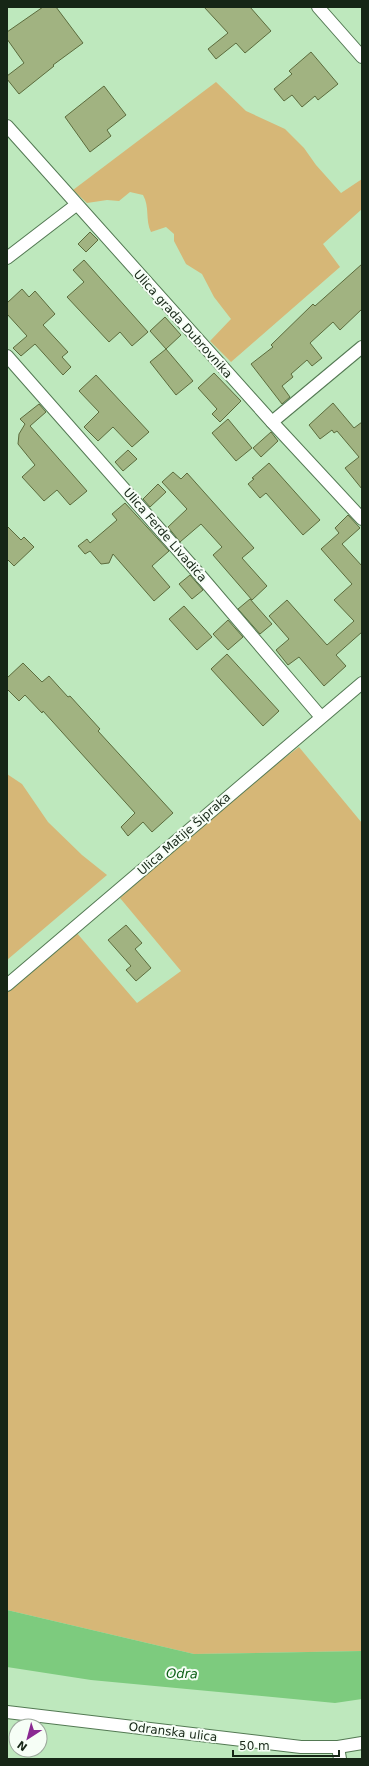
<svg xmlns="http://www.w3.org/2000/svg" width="369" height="1766" viewBox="0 0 369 1766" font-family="'DejaVu Sans',sans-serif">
  <rect width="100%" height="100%" fill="#bee8bd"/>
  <!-- green -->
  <g fill="#d6b777">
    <path d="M216,82L246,111L285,129L304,148L316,165L341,193L362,179V209L323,244L340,267L231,362L210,341L231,319L214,297L202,274L186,264L174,241V234L166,227L151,232C145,220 150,207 143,195L130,192L119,201L107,200L87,203L73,190Z"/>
    <polygon points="299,747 362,823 362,1651 194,1654 7,1610 7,991 76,932 137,1003 181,971 120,898 225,803"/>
    <polygon points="7,774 22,784 48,822 82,855 107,875 7,960"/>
  </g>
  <!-- water -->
  <polygon fill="#7dcb7e" points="7,1610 194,1654 362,1651 362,1699 335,1703 91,1680 7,1667"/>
  <!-- building -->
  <g fill="#a1b381" stroke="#5c6c3d">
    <polygon points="43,7 56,7 83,43 53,65 54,66 19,94 7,79 7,76 24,63 7,39 7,32"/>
    <polygon points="204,7 250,7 271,31 245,53 236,43 216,59 208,49 228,33"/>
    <polygon points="311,52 338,84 318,100 315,96 302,107 292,95 284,101 274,89 292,74 289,71"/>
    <polygon points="104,86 126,115 107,130 111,136 90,152 65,117"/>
    <polygon points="90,232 98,240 86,252 78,244"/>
    <polygon points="84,260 148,332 132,346 120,332 109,342 67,297 84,282 73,270"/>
    <polygon points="362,264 362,309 340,330 333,322 310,343 322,358 312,366 307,360 291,374 293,377 282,386 290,397 282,404 251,364 273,347 271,345 313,304 315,306"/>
    <polygon points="22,289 29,297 35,291 55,314 43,325 68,352 62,357 71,367 63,375 35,344 21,356 13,348 27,336 7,314 7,303"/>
    <polygon points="165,317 181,335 166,349 150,331"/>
    <polygon points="166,349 193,381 176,395 150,362"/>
    <polygon points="214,373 241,401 220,422 212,414 217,409 198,388"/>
    <polygon points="96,375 149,432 132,447 113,427 98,441 84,427 99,412 79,391"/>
    <polygon points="333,403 354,428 362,422 362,489 345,468 359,457 337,431 334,433 332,430 320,439 309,425"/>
    <polygon points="39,404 46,412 30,426 87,491 70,505 57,490 44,501 22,477 35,465 18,444 19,434 25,424 20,419"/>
    <polygon points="228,419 252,448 236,461 212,433"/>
    <polygon points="271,432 278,441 261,457 253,448"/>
    <polygon points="128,450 137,459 123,471 115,462"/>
    <polygon points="269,463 320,520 303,535 266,493 260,498 248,484 254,479 252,478"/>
    <polygon points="173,472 181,479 187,473 254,548 242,558 267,586 252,600 213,555 222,547 201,524 180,542 168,527 187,509 162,482"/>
    <polygon points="158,484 166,492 150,507 143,499"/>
    <polygon points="125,503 169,551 152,566 170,587 154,601 113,554 109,563 101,564 90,551 85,554 78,546 87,539 90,543 117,520 112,514"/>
    <polygon points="348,515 360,528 342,544 362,566 362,632 336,655 346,666 324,686 299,657 288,665 276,650 289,639 269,616 287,600 327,645 354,621 334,600 352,584 321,549 339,533 335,528"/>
    <polygon points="7,526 21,540 24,537 34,547 14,566 7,559"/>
    <polygon points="190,575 203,590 192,599 179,584"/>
    <polygon points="250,599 272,624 260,634 238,609"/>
    <polygon points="184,606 212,637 197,650 169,619"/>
    <polygon points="228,620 243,637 228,650 213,634"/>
    <polygon points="227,654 279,711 263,726 211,669"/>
    <polygon points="23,663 42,682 49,676 68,697 70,696 100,729 98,731 173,813 152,832 143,822 128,836 121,827 135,813 43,711 42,713 25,695 19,701 7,689 7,678"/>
    <polygon points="126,925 142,943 135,949 151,968 136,981 126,970 131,966 108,940"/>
  </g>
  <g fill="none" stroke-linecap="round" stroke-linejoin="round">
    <defs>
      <g id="street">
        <polyline points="318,7 362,57"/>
        <polyline points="7,126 272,422 362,519"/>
        <polyline points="7,258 76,205"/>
        <polyline points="7,356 199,574 321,717"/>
        <polyline points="272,422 362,347"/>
        <polyline points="7,985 362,683"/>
        <polyline points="7,1712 301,1747 338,1747 362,1743"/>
        <polyline points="338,1747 340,1759"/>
      </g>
    </defs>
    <!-- street casing -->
    <use href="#street" stroke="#537953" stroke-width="14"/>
    <!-- street -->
    <use href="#street" stroke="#fff" stroke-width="12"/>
  </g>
  <g text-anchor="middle" stroke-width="4" stroke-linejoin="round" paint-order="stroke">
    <!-- street labels -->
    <g font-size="12" fill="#162616" stroke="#f6fef6">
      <text transform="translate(183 324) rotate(48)" y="4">Ulica grada Dubrovnika</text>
      <text transform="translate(165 535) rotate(49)" y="4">Ulica Ferde Livadića</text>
      <text transform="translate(184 834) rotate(-41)" y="4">Ulica Matije Šipraka</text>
      <text transform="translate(173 1732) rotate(7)" y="4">Odranska ulica</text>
    </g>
    <!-- water labels -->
    <g font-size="13" font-style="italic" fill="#0f6119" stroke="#f6fef6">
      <text transform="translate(182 1673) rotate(1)" y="5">Odra</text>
    </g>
  </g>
  <!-- border -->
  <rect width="369" height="1766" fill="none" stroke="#162616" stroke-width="16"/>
  <!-- north arrow -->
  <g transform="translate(28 1738) rotate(216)"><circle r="19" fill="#f6fef6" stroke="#9ca89c"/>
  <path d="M0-3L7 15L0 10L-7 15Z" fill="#8a2992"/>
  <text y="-6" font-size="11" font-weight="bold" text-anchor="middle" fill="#162616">N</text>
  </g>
  <!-- scale -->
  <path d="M233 1750v6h106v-6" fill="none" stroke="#162616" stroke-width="2"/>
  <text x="239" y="1750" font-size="12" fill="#162616" stroke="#f6fef6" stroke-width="3" paint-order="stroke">50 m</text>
</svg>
